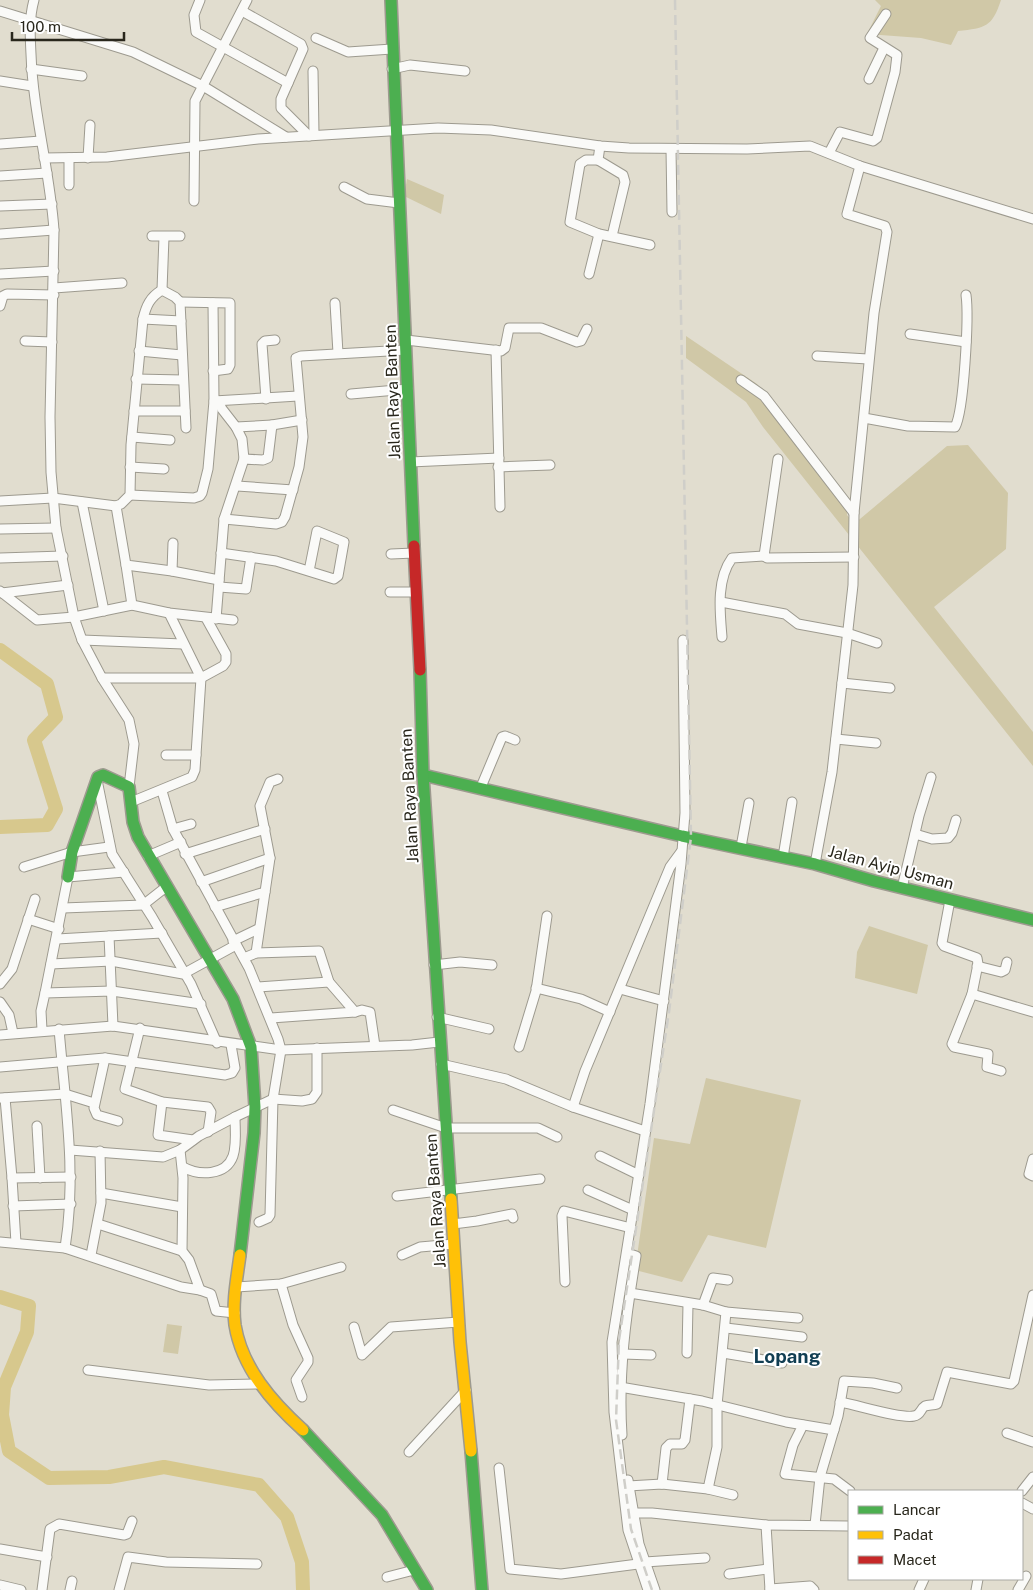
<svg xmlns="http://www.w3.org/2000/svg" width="1033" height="1590" viewBox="0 0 1033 1590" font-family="'Public Sans',sans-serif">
  <rect width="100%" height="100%" fill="#e1ddcf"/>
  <!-- green -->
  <g fill="#d0c8a7">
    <path d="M875,0H1001C992,27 986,28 958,31L951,45L921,38L867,34L881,6Z"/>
    <polygon points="407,179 444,195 441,214 404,196"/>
    <polygon points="686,336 757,384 847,498 847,515 854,524 947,446 968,445 1008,493 1006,549 934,607 1033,732 1033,766 763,427 746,402 686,358"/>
    <polygon points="869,926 928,945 917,994 855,978 857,952"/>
    <polygon points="706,1078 801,1100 766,1248 708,1235 682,1282 635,1270 654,1138 690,1144"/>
    <polygon points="167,1324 182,1326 178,1354 163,1352"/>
  </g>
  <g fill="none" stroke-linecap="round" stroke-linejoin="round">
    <!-- river -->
    <g stroke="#d7c88d" stroke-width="14">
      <polyline points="0,650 47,684 56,717 34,740 56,809 47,825 0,827"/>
      <polyline points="0,1297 29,1306 27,1332 4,1387 2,1415 9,1451 49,1478 109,1477 164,1467 259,1485 287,1517 302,1562 303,1590"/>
    </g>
    <defs>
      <g id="street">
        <path d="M34,0C29,18 30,35 31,54C33,113 50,171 54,230L50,417L51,472L56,528L74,617L82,640L102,678L129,720L134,744L129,787"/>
        <polyline points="200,0 194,15 196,32 288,83"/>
        <polyline points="0,11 133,52 203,86 286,137"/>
        <polyline points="242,11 301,44 303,49 281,99 281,108 309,136"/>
        <polyline points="316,38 348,52 392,49"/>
        <polyline points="31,69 82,76"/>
        <polyline points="392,69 410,65 465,71"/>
        <polyline points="313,71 314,135"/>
        <polyline points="869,79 884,48"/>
        <polyline points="0,81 32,86"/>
        <polyline points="0,144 41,141"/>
        <polyline points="600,146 598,160 623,175 625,182 612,236"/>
        <polyline points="671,149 672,212"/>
        <polyline points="829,153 840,132 873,141 877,138 895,72 897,55 870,38 886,14"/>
        <polyline points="44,158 107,157 258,139 438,128 491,130 600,146 629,148 747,149 810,146 860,166 1033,219"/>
        <polyline points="69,158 69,185"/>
        <polyline points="88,158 90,125"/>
        <polyline points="598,160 586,160 580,164 570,222 599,234 650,245"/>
        <polyline points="0,176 47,173"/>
        <polyline points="344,187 367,199 399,203"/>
        <polyline points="194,201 195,101 247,0"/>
        <polyline points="0,206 52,204"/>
        <polyline points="0,234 54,230"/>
        <polyline points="152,236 180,236"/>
        <polyline points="0,274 54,271"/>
        <polyline points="589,274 599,234"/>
        <polyline points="54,288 122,283"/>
        <polyline points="162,290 164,237"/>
        <polyline points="180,302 230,303 230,365 228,369 213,371"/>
        <polyline points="335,303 338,353"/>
        <polyline points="0,306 3,296 7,294 54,295"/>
        <polyline points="143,319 181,321"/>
        <polyline points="910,334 966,342"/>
        <polyline points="406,340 501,351 505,348 509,328 541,328 577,342 581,341 587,329"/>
        <polyline points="25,341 52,342"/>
        <polyline points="496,350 500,507"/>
        <polyline points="139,351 182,355"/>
        <polyline points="817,356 868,359"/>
        <polyline points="136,379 183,380"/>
        <polyline points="741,380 764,396 854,513"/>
        <polyline points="351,394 408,389"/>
        <polyline points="266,399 262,344 265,341 275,340"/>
        <polyline points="214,401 298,396"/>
        <polyline points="218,401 222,409 236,427 272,425"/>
        <polyline points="134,411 185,411"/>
        <path d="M864,418L908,426L955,427C964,411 969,316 966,295"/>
        <polyline points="236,427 242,439 244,459"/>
        <path d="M186,428L180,302L175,297L162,290C150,297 146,306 143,319L131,445L130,495L121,504L116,506L126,565L172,571L219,580"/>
        <polyline points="132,437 170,440"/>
        <polyline points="778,459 764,556 767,558 854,557"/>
        <polyline points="410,462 499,458"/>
        <polyline points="130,467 164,469"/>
        <polyline points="498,467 550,465"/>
        <polyline points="237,486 293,490"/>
        <polyline points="130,495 194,498 200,496 202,493 208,469 214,401 213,303"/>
        <polyline points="0,501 53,498 116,506"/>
        <polyline points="82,502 104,611"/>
        <polyline points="224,519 276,524 282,522 285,517 299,467 303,437 296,358 301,356 406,350"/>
        <polyline points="0,529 56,528"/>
        <polyline points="221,553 276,561 334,579 338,576 344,542 317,531 309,571"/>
        <polyline points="391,554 414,553"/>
        <polyline points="0,558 63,556"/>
        <polyline points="126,565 132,605"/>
        <polyline points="172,571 173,543"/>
        <polyline points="219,587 246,589 251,557"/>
        <polyline points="0,591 37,620 74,617 132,605 169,613 233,620"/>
        <polyline points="390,592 415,592"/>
        <polyline points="2,593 68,585"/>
        <polyline points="721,602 785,614 798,624 847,633 877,643"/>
        <polyline points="169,613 201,678 223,666 226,662 226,654 206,618"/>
        <polyline points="216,619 224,519 244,459 263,460 268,458 272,425 302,420"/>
        <path d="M722,637C720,612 716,580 732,558L764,556"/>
        <polyline points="82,640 183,644"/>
        <polyline points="102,678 201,678 195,770 192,777 131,802"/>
        <polyline points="842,683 890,688"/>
        <polyline points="836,739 876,743"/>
        <polyline points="166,755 196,755"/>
        <polyline points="97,780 112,854 152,917 191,984 217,1043"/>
        <polyline points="481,787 502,737 505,736 515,740"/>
        <polyline points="162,791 173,829 249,968 278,1039 281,1050 273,1099 270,1215 268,1218 259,1222"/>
        <polyline points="173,829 191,824"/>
        <polyline points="915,834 932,839 948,838 952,833 956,820"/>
        <polyline points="741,847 749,803"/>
        <polyline points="185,854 265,829"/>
        <polyline points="148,856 181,842"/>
        <polyline points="783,857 792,802"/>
        <polyline points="815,864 832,772 853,585 854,513 874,313 887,232 885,226 847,214 860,166"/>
        <polyline points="24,867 72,852 109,847"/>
        <polyline points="201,882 270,858"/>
        <polyline points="902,888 919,816 931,777"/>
        <polyline points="950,900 942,943 944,946 977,958 978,964 972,994 952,1044 954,1047 988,1054 987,1067 1001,1071"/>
        <polyline points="215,907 265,892 270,858 260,806 270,782 278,779"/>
        <polyline points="63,908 143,905 166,887"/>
        <polyline points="28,919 59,929"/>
        <polyline points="109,936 113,1026"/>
        <polyline points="57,939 162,933"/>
        <polyline points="233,941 258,929"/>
        <polyline points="256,953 265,892"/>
        <polyline points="244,958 256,953 319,951 329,982 355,1012 271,1018"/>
        <polyline points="51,964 111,961 183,974 236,945"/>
        <polyline points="434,965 460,962 492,965"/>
        <polyline points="977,966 1001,972 1005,970 1007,962"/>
        <polyline points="0,984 12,969 35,899"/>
        <polyline points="258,987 329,982"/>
        <polyline points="536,988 581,999 610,1012"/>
        <polyline points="620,989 664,1001"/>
        <polyline points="45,993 68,877 124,872"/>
        <polyline points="972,994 1033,1012"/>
        <polyline points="0,1002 9,1015 13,1033"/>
        <polyline points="355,1012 362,1010 370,1012 375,1046"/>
        <polyline points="437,1017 489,1029"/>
        <polyline points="140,1028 125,1089 162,1102 208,1107 211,1112 208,1132"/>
        <path d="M59,1029C65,1102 77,1175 65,1248"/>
        <polyline points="42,1030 41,1011 45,993 112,991 201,1004"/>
        <polyline points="0,1035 113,1026 281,1050 412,1045 439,1042"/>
        <polyline points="519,1047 536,991 547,916"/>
        <polyline points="105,1058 94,1108 97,1115 118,1121"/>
        <polyline points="441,1064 506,1079 573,1107 645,1131"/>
        <polyline points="0,1067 105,1058 225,1075 232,1073 235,1068 231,1045"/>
        <polyline points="1,1098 65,1094 94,1103"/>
        <polyline points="5,1098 12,1178 71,1177"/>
        <polyline points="162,1102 158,1135 193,1140"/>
        <polyline points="573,1107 585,1071 670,867 681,852"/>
        <polyline points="393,1110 446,1128 538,1128 557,1137"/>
        <polyline points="37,1126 40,1178"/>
        <polyline points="70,1150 163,1157 180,1150 199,1136 235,1117 273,1099 302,1101 312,1099 317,1092 317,1048"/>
        <polyline points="600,1156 639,1175"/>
        <polyline points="1033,1159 1029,1174 1033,1176"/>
        <path d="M183,1167C199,1176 226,1176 233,1156C237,1144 235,1129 235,1117"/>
        <polyline points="12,1178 16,1243"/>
        <polyline points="588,1190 633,1210"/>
        <polyline points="101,1193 182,1207"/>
        <polyline points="397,1196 540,1179"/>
        <polyline points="13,1206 71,1204"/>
        <polyline points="98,1224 182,1251"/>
        <polyline points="453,1224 477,1221 512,1214 513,1218"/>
        <polyline points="0,1242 65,1248 181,1287 200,1290 189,1260 182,1251 183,1178 180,1150"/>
        <polyline points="91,1255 101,1203 100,1151"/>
        <polyline points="402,1255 420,1247 454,1244"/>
        <polyline points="565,1282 562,1216 564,1211 631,1228"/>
        <polyline points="281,1284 293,1325 308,1358 308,1362 296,1380 302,1397"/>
        <polyline points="236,1287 281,1284 341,1267"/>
        <polyline points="200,1290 211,1294 216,1311 235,1313"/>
        <polyline points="703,1305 713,1278 728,1280"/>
        <polyline points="726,1312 798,1318"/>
        <polyline points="354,1327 362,1355 391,1327 459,1322"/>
        <polyline points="726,1328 802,1337"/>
        <polyline points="687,1353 688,1304"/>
        <polyline points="723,1353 782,1363"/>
        <polyline points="623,1354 651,1355"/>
        <polyline points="88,1370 209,1385 259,1384"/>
        <polyline points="620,1387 702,1401 786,1422 834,1430"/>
        <path d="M840,1402C858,1405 900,1419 914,1416C921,1415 920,1409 925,1406C928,1405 934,1405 937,1404L947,1372L1011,1384L1014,1381L1033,1295"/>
        <polyline points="803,1425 793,1445 785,1474 834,1479 850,1491"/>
        <polyline points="1007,1433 1033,1442"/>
        <path d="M622,1435C618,1374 626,1315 636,1256L627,1253"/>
        <polyline points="409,1452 466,1390"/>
        <polyline points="499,1468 510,1569 561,1574 638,1564"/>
        <polyline points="628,1480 639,1544 655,1590"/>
        <polyline points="662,1484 666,1448 670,1444 682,1444 685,1440 690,1399"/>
        <polyline points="628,1486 662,1484 708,1489 717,1447 717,1405 726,1312 703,1305 630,1293"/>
        <polyline points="708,1489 733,1495"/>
        <polyline points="1022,1491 1033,1477"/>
        <polyline points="1022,1503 1033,1509"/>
        <polyline points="632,1513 652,1513 766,1525 849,1526"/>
        <polyline points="766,1525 770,1590"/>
        <polyline points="815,1525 820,1477 838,1416 844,1381 873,1383 897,1388"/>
        <polyline points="0,1549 47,1557"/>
        <polyline points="645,1562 705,1558"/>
        <polyline points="729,1574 768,1569"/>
        <polyline points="387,1577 414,1570"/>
        <polyline points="0,1585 21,1590"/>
        <polyline points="770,1589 810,1586 814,1590"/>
        <polyline points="42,1590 50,1529 59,1524 124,1535 127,1534 132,1521"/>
        <polyline points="70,1590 72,1581"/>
        <polyline points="119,1590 128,1557 166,1562 257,1564"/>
        <polyline points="648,1590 628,1530 614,1412 612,1342 650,1104 681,864 685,813 683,640"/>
        <polyline points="919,1590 924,1579"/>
        <polyline points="976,1590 978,1579"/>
        <polyline points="1018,1590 1026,1576"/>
      </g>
      <g id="fast">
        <polyline points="391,0 414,546"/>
        <polyline points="420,670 423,775 682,836 815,864 874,881 1033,920"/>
        <polyline points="423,775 451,1199"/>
        <polyline points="68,877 72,852 98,777 103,775 129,787 133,822 138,837 233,999 251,1047 255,1107 254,1133 240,1255"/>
        <polyline points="303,1430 382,1515 427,1590"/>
        <polyline points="471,1451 482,1590"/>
      </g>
      <g id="slow">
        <polyline points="451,1199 460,1342 471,1451"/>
        <path d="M240,1255C237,1278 232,1302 235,1325C242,1368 272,1402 303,1430"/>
      </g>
      <polyline id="jam" points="414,546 420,670"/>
    </defs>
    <!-- street casing -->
    <use href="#street" stroke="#9d9a8f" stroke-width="11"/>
    <!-- fast casing -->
    <use href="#fast" stroke="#9d9a8f" stroke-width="14"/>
    <!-- slow casing -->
    <use href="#slow" stroke="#9d9a8f" stroke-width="14"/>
    <!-- jam casing -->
    <use href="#jam" stroke="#9d9a8f" stroke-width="14"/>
    <!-- street -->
    <use href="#street" stroke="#fafaf8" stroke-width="9"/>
    <!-- fast -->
    <use href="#fast" stroke="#4caf50" stroke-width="11"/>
    <!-- slow -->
    <use href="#slow" stroke="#ffc107" stroke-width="11"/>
    <!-- jam -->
    <use href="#jam" stroke="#c62828" stroke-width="11"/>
    <!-- rail -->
    <polyline stroke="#cfcec9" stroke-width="2.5" stroke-dasharray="10 5" stroke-linecap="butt" points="652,1590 631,1529 616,1420 619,1340 669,1012 691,837 675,0"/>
  </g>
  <g text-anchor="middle" stroke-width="4" stroke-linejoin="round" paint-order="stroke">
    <!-- street labels -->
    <g font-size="16" fill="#29271c" stroke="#fff">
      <text transform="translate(392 392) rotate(-92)" y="6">Jalan Raya Banten</text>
      <text transform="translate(409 796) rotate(-93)" y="6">Jalan Raya Banten</text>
      <text transform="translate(891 867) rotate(15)" y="6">Jalan Ayip Usman</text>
      <text transform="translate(435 1201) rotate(-94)" y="6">Jalan Raya Banten</text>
    </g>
    <!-- quarter labels -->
    <g font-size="19" font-weight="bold" fill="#113e53" stroke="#fff">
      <text x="787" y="1363">Lopang</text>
    </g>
  </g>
  <!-- legend -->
  <rect x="848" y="1490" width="175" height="90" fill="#ffffff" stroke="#a9a9a4"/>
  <rect x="858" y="1506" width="25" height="8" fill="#4caf50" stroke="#a9a9a4"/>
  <text x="893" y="1515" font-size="15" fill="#29271c">Lancar</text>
  <rect x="858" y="1531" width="25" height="8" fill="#ffc107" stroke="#a9a9a4"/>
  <text x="893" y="1540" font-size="15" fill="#29271c">Padat</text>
  <rect x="858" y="1556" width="25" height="8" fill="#c62828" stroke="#a9a9a4"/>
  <text x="893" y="1565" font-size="15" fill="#29271c">Macet</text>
  <!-- scale -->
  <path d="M12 32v8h112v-8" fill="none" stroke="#29271c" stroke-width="2.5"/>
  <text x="20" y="32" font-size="15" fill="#29271c" stroke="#ffffff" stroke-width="4" paint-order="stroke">100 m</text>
</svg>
